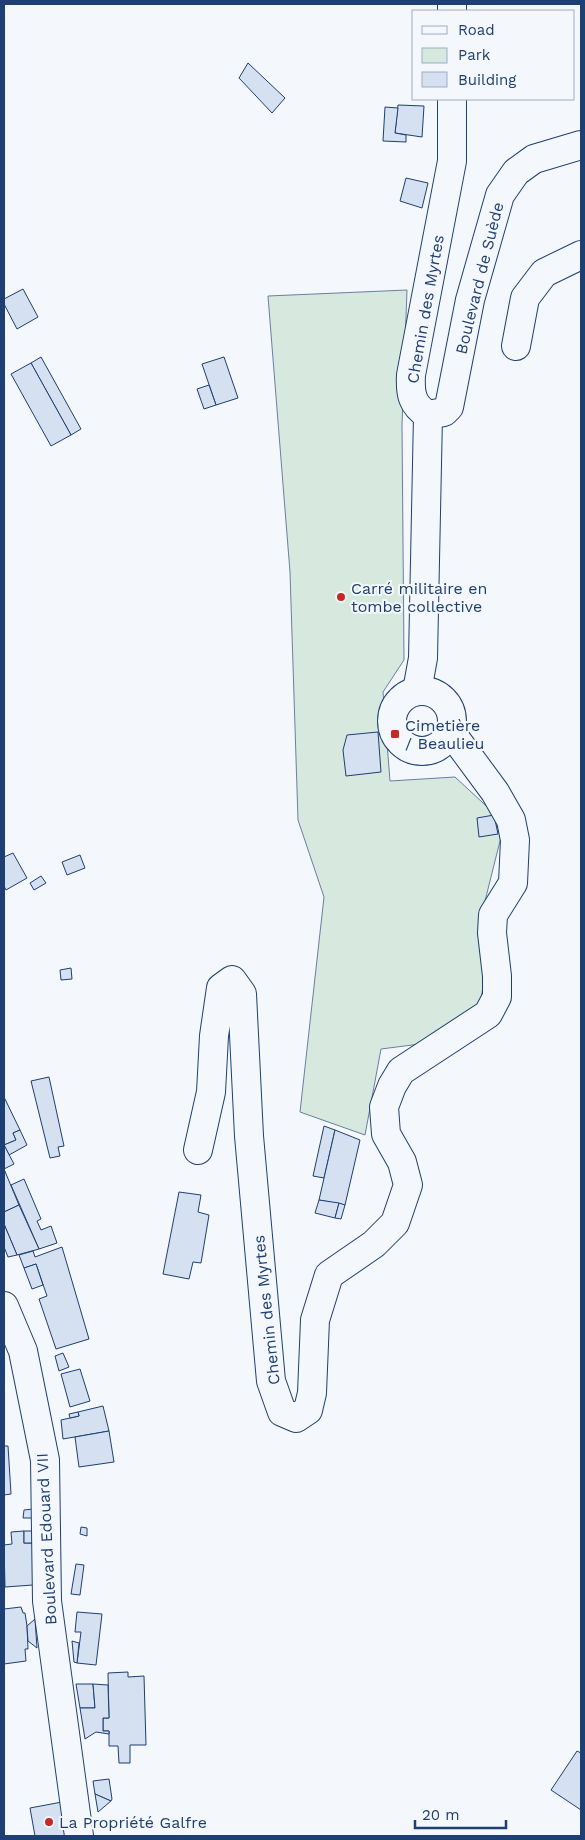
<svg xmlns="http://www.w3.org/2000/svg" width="585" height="1840" viewBox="0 0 585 1840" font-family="'Work Sans',sans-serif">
  <rect width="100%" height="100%" fill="#f4f7fb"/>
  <!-- green -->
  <polygon fill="#d7e8df" stroke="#687fa3" points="407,290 402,425 404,660 383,692 390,781 455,777 496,815 502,833 480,921 484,981 480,1004 420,1044 381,1049 365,1135 300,1112 324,897 298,820 290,572 268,296"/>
  <!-- building -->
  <g fill="#d5e0f0" stroke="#1d3f73">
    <polygon points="248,63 285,98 272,113 239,78"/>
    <polygon points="398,105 424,106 422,137 395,133"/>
    <polygon points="385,107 398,108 395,133 406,135 406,142 383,141"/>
    <polygon points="406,178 428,183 422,208 400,201"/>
    <polygon points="23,289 38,317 17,329 4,304 4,299"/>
    <polygon points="41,357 81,429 71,435 31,363"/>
    <polygon points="224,357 238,398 216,405 202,364"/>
    <polygon points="31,363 71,435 51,446 11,374"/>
    <polygon points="209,385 216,405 204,409 197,389"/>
    <polygon points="378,732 381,772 346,776 343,750 347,735"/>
    <polygon points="494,815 498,834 479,837 477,818"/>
    <polygon points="13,853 27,878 6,890 4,886 4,857"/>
    <polygon points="80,855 85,868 67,875 62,862"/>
    <polygon points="41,876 46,883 34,890 30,883"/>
    <polygon points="71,968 72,979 61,980 60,970"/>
    <polygon points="49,1077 64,1146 58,1147 60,1156 50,1158 31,1081"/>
    <polygon points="4,1097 20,1130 13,1133 16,1140 4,1145"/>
    <polygon points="324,1126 335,1130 324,1178 313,1176"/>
    <polygon points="20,1130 27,1145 9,1155 4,1145 16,1140 13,1133"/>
    <polygon points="335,1130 360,1140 345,1205 319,1200"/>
    <polygon points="4,1145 14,1164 4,1169"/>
    <polygon points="4,1169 19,1205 4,1212"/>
    <polygon points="24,1179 41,1219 37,1221 41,1230 51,1226 57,1243 39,1249 11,1185"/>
    <polygon points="179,1192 201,1195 198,1212 209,1215 201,1263 193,1262 189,1279 163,1274"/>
    <polygon points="319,1200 339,1203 335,1218 315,1213"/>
    <polygon points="339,1203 345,1205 341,1219 335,1218"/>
    <polygon points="19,1205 39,1249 17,1255 4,1224 4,1212"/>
    <polygon points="4,1224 17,1255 8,1257 4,1247"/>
    <polygon points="62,1247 89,1339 56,1349 39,1299 47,1296 36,1264 24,1268 19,1255 33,1251 35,1257"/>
    <polygon points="36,1264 43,1285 32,1289 24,1268"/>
    <polygon points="63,1353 69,1367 59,1371 55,1356"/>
    <polygon points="80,1369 90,1401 70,1407 61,1374"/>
    <polygon points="103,1406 109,1431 63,1439 61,1420 79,1416 78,1412"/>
    <polygon points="78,1412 79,1416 70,1418 69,1414"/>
    <polygon points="109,1431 114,1462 79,1467 75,1437"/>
    <polygon points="4,1446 8,1446 11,1494 4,1495"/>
    <polygon points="33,1509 33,1518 23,1518 24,1510"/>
    <polygon points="81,1527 87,1528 87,1536 80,1534"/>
    <polygon points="24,1531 24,1543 33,1543 33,1585 5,1587 4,1545 12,1544 11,1532"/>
    <rect x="24" y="1531" width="9" height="12"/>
    <polygon points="76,1564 84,1565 80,1595 71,1594"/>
    <polygon points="21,1607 23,1613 25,1613 27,1626 28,1649 25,1649 26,1661 4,1664 4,1609"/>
    <polygon points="77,1612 102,1614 96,1665 77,1663 81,1632 75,1632"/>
    <polygon points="35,1619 37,1648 28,1641 27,1626"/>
    <polygon points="72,1641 79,1643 77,1663 74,1662"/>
    <polygon points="128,1672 128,1677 144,1676 146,1745 130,1745 130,1763 119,1763 118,1746 109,1746 109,1731 103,1731 103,1718 109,1718 108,1673"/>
    <polygon points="76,1684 93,1684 95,1708 80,1708"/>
    <polygon points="93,1684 108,1685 109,1718 103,1718 103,1731 109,1731 109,1734 96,1732 85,1739 80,1708 95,1708"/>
    <polygon points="577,1751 581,1753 581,1810 551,1790"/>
    <polygon points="109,1779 112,1799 111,1801 95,1794 93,1781"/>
    <polygon points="95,1794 111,1801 98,1812"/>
    <polygon points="62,1802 67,1836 35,1836 30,1808"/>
  </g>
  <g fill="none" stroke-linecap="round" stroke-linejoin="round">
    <defs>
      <g id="minor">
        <polyline points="452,4 452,11"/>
        <polyline points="516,346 525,298 544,273 581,255"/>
        <polyline points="428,415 444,412 449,407 470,300 500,195 516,172 534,159 581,145"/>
        <path d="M417,691L423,658L428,415C412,405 410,394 411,375L452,161V99"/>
        <circle cx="422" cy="721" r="30"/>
        <polyline points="198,1150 211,1092 214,1036 221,988 232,980 242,994 249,1136 271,1381 282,1412 296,1418 308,1410 312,1393 315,1320 329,1275 374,1244 395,1223 408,1185 402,1162 386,1134 384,1107 392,1086 401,1071 488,1014 497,997 497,976 492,933 493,915 513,883 515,840 511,820 495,792 450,731"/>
        <polyline points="4,1306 23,1351 45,1460 47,1601 79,1836"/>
      </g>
    </defs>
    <!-- minor casing -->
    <use href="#minor" stroke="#1d3f73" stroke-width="30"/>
    <!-- minor -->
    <use href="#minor" stroke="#f4f7fb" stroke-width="28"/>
  </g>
  <!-- markers -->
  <g fill="#c62828" stroke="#f4f7fb" stroke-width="2">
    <circle cx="341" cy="597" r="5"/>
    <rect x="390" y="729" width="10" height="10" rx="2.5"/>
    <circle cx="49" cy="1822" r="5"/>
  </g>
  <g text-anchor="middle" stroke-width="4" stroke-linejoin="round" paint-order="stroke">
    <!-- street labels -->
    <g font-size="16" fill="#1d3f73" stroke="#f4f7fb">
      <text transform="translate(479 278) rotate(-76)" y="6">Boulevard de Suède</text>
      <text transform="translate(425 309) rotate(-80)" y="6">Chemin des Myrtes</text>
      <text transform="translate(266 1310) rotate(-96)" y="6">Chemin des Myrtes</text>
      <text transform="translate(46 1539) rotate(-93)" y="6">Boulevard Edouard VII</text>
    </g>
    <!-- poi labels -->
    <g font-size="16" fill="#1d3f73" stroke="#f4f7fb" text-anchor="start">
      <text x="351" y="594">Carré militaire en<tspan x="351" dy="18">tombe collective</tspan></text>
      <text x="405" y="731">Cimetière<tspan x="405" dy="18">/ Beaulieu</tspan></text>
      <text x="59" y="1828">La Propriété Galfre</text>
    </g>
  </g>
  <!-- border -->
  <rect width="585" height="1840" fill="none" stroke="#1d3f73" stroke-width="10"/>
  <!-- legend -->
  <rect x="412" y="10" width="162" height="90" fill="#f4f7fb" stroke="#9eadc5"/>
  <rect x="422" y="26" width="25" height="8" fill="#f4f7fb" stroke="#9eadc5"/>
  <text x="458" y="35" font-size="15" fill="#1d3f73">Road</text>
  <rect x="422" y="48" width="25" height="15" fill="#d7e8df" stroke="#9eadc5"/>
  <text x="458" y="60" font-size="15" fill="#1d3f73">Park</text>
  <rect x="422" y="72" width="25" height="15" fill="#d5e0f0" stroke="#9eadc5"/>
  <text x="458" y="85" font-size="15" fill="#1d3f73">Building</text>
  <!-- scale -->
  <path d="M415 1820v8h91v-8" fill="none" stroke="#1d3f73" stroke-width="2.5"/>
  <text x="422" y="1820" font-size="15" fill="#1d3f73" stroke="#f4f7fb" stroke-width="4" paint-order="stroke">20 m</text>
</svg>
